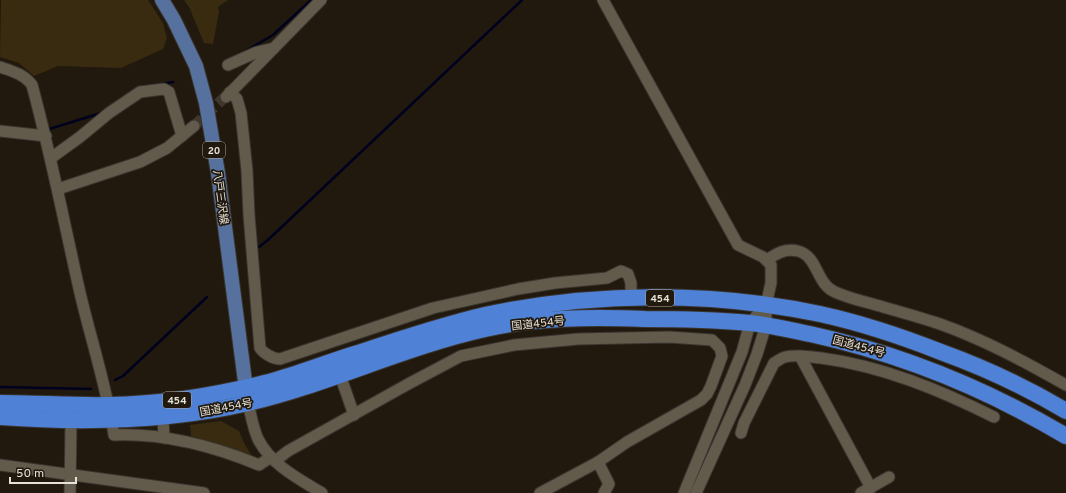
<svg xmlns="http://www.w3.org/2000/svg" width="1066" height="493" viewBox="0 0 1066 493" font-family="Overpass,'Noto Sans JP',sans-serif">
  <rect width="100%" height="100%" fill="#21190d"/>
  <!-- green -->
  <g fill="#392b10">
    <polygon points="1,0 148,0 163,23 167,38 163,49 121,68 58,66 34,76 19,63 0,57"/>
    <polygon points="184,0 228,0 218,7 219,12 213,44 204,43 189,7"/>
    <polygon points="221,421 239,431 244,443 253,458 224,446 191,436 190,425"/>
  </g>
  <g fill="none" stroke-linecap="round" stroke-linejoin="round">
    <!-- stream -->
    <g stroke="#00001f" stroke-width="2.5">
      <polyline points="244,52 273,35 311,0"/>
      <polyline points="162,84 173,82"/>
      <polyline points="46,130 101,113"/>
      <polyline points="259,247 269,239 522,0"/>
      <polyline points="115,380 123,376 207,297"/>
      <polyline points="0,387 91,389"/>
    </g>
    <!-- minor-tunnel -->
    <polyline stroke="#3f372c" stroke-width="11" stroke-dasharray="11 5.5" stroke-linecap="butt" points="194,126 225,97"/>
    <defs>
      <g id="minor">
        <polyline points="603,0 738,245 763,257 771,265 771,283 766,305 766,325 757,354 745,385 696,493"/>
        <polyline points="228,65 257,52 274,48"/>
        <path d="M0,67C12,71 24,74 32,85C50,151 63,217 78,284C89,334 106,383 114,435C164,433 213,446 259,465L271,457"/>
        <path d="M230,92L237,99L241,113L247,171L249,215L260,348C263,353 273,359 280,359L433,308L518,289L555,283L607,278L621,271L628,274L631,283V298"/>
        <polyline points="226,97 321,0"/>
        <polyline points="0,131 46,136"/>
        <polyline points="51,158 80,137 109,113 140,92 164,89 169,92 182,136"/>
        <polyline points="58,189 140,162 167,148 194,126"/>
        <path d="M767,260C777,253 786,248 798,251C818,256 816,284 835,292C848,298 862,301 876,305C897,311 919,317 940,324C985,340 1025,362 1066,385"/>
        <polyline points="800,356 871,488"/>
        <polyline points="340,375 354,415"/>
        <path d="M248,403C251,415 253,428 258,439C271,465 299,479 322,493"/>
        <polyline points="163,417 164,438"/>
        <path d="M741,433L744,423L774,363C778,361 781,358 785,357C797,354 809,357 821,358C882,366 940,390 994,417"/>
        <polyline points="275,461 288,451 410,383 461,356 514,345 578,339 669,337 712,340 720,348 722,356 711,386 707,394 701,400 627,442 598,462 540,493"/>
        <polyline points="598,462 609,484 604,493"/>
        <polyline points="0,465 204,493"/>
        <polyline points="70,493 71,420"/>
        <polyline points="684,493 742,352 750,323 766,305"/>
        <polyline points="861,493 889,477"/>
      </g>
      <polyline id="major" points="162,0 174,20 196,66 206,103 218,173 247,397"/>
      <g id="highway">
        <path d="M0,403C37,403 74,406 110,405C164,404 217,395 269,382C299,374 328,362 358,353C400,339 442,325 485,315C594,292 711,291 820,314C861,323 903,337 941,352C985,368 1026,387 1066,411"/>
        <path d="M0,417C82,423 167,422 248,403C329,384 404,347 485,329C537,317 593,317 645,319C680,319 716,320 750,323C771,325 790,330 810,334C902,354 985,388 1066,436"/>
      </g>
    </defs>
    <!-- minor casing -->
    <use href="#minor" stroke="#3a3530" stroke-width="13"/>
    <!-- major casing -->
    <use href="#major" stroke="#3a3530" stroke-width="16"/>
    <!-- highway casing -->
    <use href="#highway" stroke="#3a3530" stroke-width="18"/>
    <!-- minor -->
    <use href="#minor" stroke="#625a4b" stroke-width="11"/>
    <!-- major -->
    <use href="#major" stroke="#57719e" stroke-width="14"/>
    <!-- highway -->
    <use href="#highway" stroke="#4f81d6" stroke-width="16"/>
  </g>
  <g text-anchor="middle" stroke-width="3.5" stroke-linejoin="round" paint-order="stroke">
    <!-- shield labels -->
    <g fill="#21190d" stroke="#aba59c" stroke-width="1">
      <rect x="203" y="142" width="22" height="16" rx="3"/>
      <rect x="646" y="290" width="28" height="16" rx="3"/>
      <rect x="163" y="392" width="28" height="16" rx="3"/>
    </g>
    <g font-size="10" font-weight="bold" fill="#e6e1d9">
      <text x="214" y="154">20</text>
      <text x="660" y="302">454</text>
      <text x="177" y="404">454</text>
    </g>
    <!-- street labels -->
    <g font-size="11" fill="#e6e1d9" stroke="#21190d">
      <text transform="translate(221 197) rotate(82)" y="4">八戸三沢線</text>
      <text transform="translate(538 323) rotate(-6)" y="4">国道454号</text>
      <text transform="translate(859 346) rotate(15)" y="4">国道454号</text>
      <text transform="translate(226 407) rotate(-11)" y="4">国道454号</text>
    </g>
  </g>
  <!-- scale -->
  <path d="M10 477v6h66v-6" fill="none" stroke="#e6e1d9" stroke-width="2"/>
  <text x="16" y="477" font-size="12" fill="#e6e1d9" stroke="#21190d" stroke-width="3" paint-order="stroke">50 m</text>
</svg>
